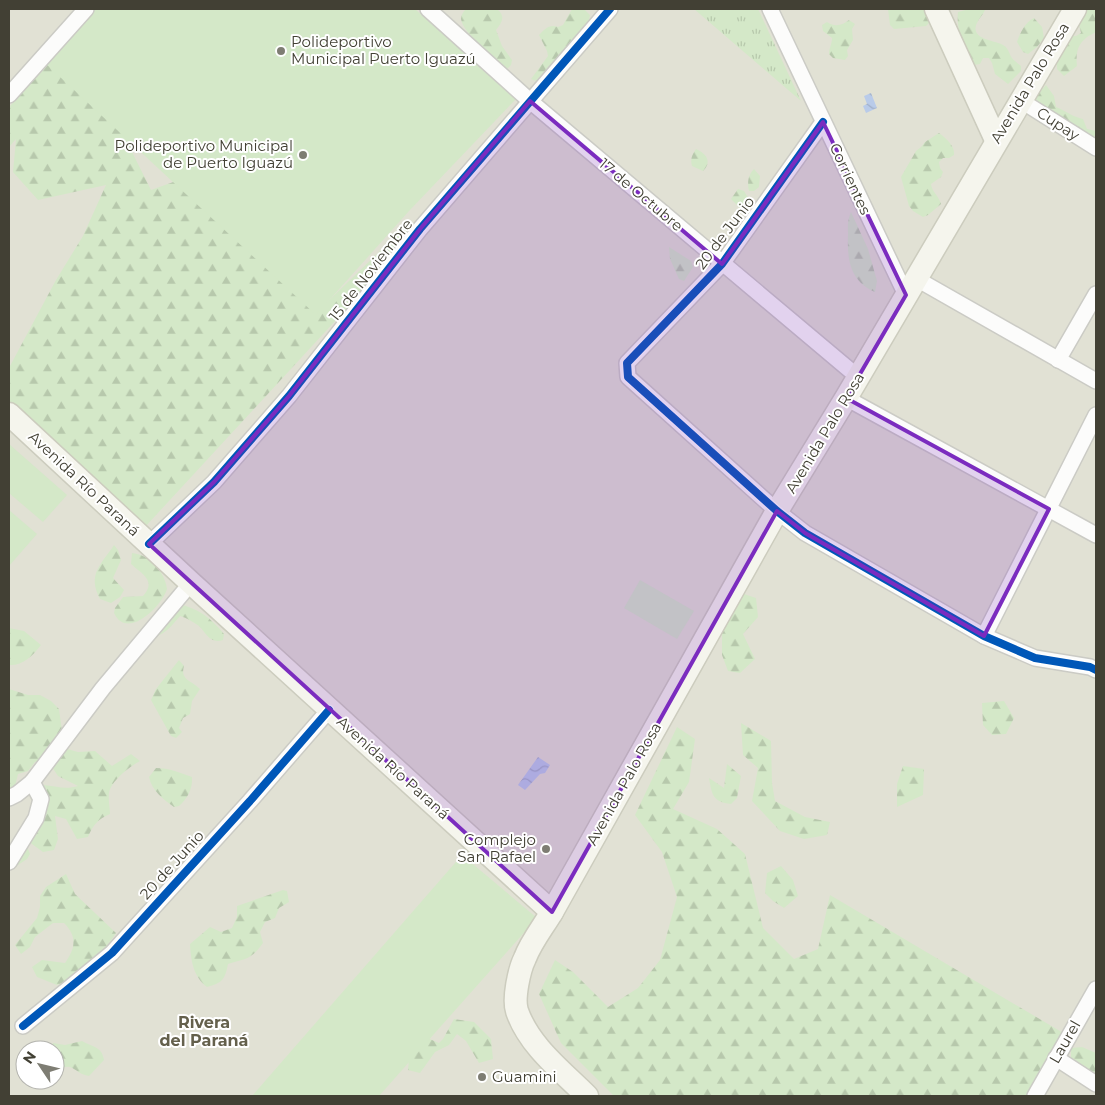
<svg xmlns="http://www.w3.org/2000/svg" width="1105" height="1105" viewBox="0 0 1105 1105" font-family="Montserrat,sans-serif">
  <defs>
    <pattern id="forest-firs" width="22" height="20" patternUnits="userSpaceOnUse" patternTransform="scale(1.25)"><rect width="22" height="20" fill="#d4e8c8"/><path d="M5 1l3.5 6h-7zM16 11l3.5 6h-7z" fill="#b7c8ac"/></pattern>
    <pattern id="park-tufts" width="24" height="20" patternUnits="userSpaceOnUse" patternTransform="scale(1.25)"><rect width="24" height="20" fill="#d4e8c8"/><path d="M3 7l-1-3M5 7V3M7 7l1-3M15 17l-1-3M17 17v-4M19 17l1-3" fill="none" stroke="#b7c8ac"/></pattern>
    <pattern id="water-waves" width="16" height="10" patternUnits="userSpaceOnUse" patternTransform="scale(1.25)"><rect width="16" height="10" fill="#b9cbe9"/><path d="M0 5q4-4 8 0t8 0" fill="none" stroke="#a0afc8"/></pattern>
  </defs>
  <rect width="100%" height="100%" fill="#edede7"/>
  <!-- residential -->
  <path fill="#e1e1d4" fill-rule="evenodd" d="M9,9H1096V1096H9ZM25,1050H55V1080H25Z"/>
  <!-- forest -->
  <g fill="url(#forest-firs)">
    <path d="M466,9H497C506,16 502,23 496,30L502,46L512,60L511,65L507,69L502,67C492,57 463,33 461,19C461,15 463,12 466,9Z"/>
    <path d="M572,9H584L590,15L587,32L562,57L548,67L536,81L531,79L548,56L547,51L539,35C545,29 549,24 558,27L563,25Z"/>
    <polygon points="888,9 926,9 930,22 926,26 894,29 890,25"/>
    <path d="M969,9L985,10C983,15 979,18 977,23C969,40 996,40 1003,45C1009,48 1009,54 1012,58C1014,61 1018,63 1021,66V71L1008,84L995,74L992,63L989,58H983L980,64L974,65C963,57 956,25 958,12Z"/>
    <path d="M1078,9H1096V32C1093,34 1087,36 1085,39C1076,46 1076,57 1077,66L1064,76L1057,69V59L1060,35L1076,36L1081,33L1078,20Z"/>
    <path d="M1034,18L1042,27L1044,38L1037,47L1028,54L1023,52L1017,42C1020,33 1025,22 1034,18Z"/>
    <path d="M849,20L855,24L852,29L853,40L847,50L848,56L845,60L833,58L829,54C829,48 832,44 832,38L823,31L822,25L827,22C835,27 841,26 849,20Z"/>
    <polygon points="56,56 144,120 131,150 151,190 204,171 321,308 407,225 420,229 145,527 9,414 10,366 56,280 83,236 106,185 38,200 13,172 16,139 9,147 9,107"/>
    <path d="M1046,85L1054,96L1056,107C1066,111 1073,117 1083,119L1087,129L1096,131V134L1090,142L1028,105Z"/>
    <path d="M939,133C947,139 955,146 954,155L949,158H943L939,162L940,168L943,172L941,177L931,184C932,192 939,196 941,204L928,215L923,217L913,211L909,206L901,177L916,151L921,147L925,142Z"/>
    <path d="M696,149C707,154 712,162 703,171L692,166C690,159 692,155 696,149Z"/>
    <path d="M754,169L760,176L759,187L754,191H749C747,182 748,175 754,169Z"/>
    <polygon points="738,189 744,191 750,201 744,210 739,207 731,199"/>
    <path d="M851,212L868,249L877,281L875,292C850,281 847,260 848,235C848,225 847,222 851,212Z"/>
    <polygon points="669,247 691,261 693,267 684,281 679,279 670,259"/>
    <path d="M114,545L118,550L121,560L113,578L124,590L120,597L111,603L100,599C87,574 101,565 114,545Z"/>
    <path d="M132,553C149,554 165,572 167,589C162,606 127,641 114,613L115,608L123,597L143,596C157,581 142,574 131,564Z"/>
    <polygon points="741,593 756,598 758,617 743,634 755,659 740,673 728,671 722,655 722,632"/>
    <path d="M178,604C198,608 211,618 224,634L223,640C210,644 207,634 199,626C193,622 187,618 180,616C174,623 164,636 155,636Z"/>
    <path d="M9,628L24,631L41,645C33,656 22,666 9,665Z"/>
    <path d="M179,660L184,666C180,680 191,680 200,689L192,701L190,714L183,718L179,728L182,732L176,738L171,736L151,700L156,689Z"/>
    <polygon points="9,689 28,695 40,695 51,701 59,709 62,731 46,758 35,762 28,771 18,774 15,786 9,793"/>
    <polygon points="1004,701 1014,718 1006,734 992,735 983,725 982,703"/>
    <polygon points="741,723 771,741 772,783 775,801 805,817 830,822 827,835 804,839 780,831 752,801 758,768 743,755"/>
    <polygon points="677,727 695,739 689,782 673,809 717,829 745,854 763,928 794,959 818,949 830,895 1065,1034 1030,1096 614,1096 561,1043 539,994 555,960 573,972 608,1007 638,988 660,960 677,897 662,852 635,815"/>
    <path d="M67,749L78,752L95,751L112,766L131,754L140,761C129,767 111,781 109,793C108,800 110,808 110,814C98,819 93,825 88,837L77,839L66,819L55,816L58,839L54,850L43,852L25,839L35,794L43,785C56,786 65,790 78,786L58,776L52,767Z"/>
    <path d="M727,764L741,776L737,798L731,804C712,802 712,794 709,778L724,788Z"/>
    <polygon points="903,766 924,769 923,795 897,807 897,784"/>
    <path d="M156,768C169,768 181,773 192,777C193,789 187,799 179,806L174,807C163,799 152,791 149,777Z"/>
    <polygon points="24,846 28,849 30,854 27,859 9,871 9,854"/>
    <polygon points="781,866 793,880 798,896 784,908 773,901 765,893 767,873"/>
    <path d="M66,874L75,894L116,933C102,954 82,977 57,985L37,977L32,967L42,960L65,963C75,949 78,937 64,923H53L35,937L30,947L21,954L15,945L37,918L40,907V896L46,887Z"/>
    <path d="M283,890L287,891L289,902L279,908L275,918L265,922L260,932L263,943C251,960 246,958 228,964C225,980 222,983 207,987C193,976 191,961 190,944L210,927L221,932L232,928L237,917V906Z"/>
    <polygon points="454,1019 474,1022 491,1039 493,1059 479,1063 466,1041 457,1034 449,1045 435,1052 420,1073 408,1070 410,1049 418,1034 439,1043 443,1039"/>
    <path d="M82,1041C92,1047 102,1046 104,1060L89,1076C72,1073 75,1060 55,1071V1050H51L53,1043L65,1045Z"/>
    <polygon points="1082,1047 1096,1053 1096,1078 1071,1063 1071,1048"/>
  </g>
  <!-- park -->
  <polygon fill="url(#park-tufts)" points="694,9 758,9 801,101"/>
  <!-- garden -->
  <g fill="#d4e8c8">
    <polygon points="94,9 415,9 516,99 409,211 316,315 45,63"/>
    <polygon points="9,444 67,495 43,522 9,493"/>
    <polygon points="9,510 37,534 9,566"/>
    <polygon points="640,580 694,611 677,639 624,608"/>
    <polygon points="462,855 537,918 379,1096 252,1096"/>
  </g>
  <!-- water -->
  <g fill="url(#water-waves)">
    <polygon points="871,93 877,108 866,113 863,106 867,104 864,96"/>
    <polygon points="538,757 550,765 545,773 540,774 525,790 518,785"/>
  </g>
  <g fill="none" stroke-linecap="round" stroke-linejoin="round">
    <defs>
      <g id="street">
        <polyline points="428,9 530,101 858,377"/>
        <polyline points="770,9 906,295"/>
        <polyline points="9,95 86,9"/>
        <polyline points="1020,100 1096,148"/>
        <polyline points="823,122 722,264 627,363 628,377 777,511 805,533 984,636 1035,658 1090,667 1096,670"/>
        <polyline points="915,278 1096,381"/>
        <polyline points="1058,360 1096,294"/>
        <polyline points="846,398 1096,535"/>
        <polyline points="149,544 214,482 289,396 420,229 610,9"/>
        <polyline points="984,636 1096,415"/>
        <polyline points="9,798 17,794 32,782 103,688 191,583"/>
        <polyline points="9,862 36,818 41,799 32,782"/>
        <polyline points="23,1026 112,953 250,801 329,710"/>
        <polyline points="1056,1058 1096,1084"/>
        <polyline points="1035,1096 1096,989"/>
      </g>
      <g id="secondary">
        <polyline points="936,9 996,140"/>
        <polyline points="9,414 191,583 552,912"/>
        <path d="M587,1096C562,1071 529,1046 517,1011C513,999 519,970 525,958C531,942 543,927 552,912L777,511L846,398L1075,9"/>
      </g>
    </defs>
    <!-- street casing -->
    <use href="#street" stroke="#cbcbc5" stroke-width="18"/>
    <!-- secondary casing -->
    <use href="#secondary" stroke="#ccccbe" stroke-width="25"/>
    <!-- street -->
    <use href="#street" stroke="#fcfcfb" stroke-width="15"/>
    <!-- secondary -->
    <use href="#secondary" stroke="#f5f5ed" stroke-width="22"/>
    <defs>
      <g id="cycleway">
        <polyline points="823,122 722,264 627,363 628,377 777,511 805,533 984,636 1035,658 1090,667 1096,670"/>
        <polyline points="149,544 214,482 289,396 420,229 610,9"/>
        <polyline points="23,1026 112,953 250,801 329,710"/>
      </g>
    </defs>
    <!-- cycleway casing -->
    <use href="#cycleway" stroke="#fff" stroke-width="11"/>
    <!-- cycleway -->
    <use href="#cycleway" stroke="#0057b8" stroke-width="8"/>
  </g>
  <!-- marked area -->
  <path fill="#7b2cbf" fill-opacity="0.2" stroke="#7b2cbf" stroke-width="4" stroke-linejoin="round" d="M530,101L722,264L823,122L906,295L846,398L1049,509L984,636L805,533L777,511L552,912L149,544L214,482L289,396L420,229Z"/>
  <!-- markers -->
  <g fill="#7e7d73" stroke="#fff" stroke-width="2">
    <circle cx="281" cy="51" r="5"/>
    <circle cx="303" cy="155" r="5"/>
    <circle cx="546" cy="849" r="5"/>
    <circle cx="482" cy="1077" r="5"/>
  </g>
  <g text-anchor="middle" stroke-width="4" stroke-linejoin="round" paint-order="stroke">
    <!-- poi labels -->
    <g font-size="15" fill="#424034" stroke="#fff" text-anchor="start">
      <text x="291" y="47">Polideportivo<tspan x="291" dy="17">Municipal Puerto Iguazú</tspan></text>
      <text x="293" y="151" text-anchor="end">Polideportivo Municipal<tspan x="293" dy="17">de Puerto Iguazú</tspan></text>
      <text x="536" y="845" text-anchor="end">Complejo<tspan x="536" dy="17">San Rafael</tspan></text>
      <text x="492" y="1082">Guamini</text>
    </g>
    <!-- street labels -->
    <g font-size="15" fill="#424034" stroke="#fff">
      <text transform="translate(1030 83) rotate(-59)" y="5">Avenida Palo Rosa</text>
      <text transform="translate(1058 124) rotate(33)" y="5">Cupay</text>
      <text transform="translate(850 179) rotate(65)" y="5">Corrientes</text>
      <text transform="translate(641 195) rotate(40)" y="5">17 de Octubre</text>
      <text transform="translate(725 233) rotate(-53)" y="5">20 de Junio</text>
      <text transform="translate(371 270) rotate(-52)" y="5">15 de Noviembre</text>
      <text transform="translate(825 433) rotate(-59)" y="5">Avenida Palo Rosa</text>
      <text transform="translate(84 484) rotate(43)" y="5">Avenida Río Paraná</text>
      <text transform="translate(393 768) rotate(42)" y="5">Avenida Río Paraná</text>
      <text transform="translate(624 784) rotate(-61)" y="5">Avenida Palo Rosa</text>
      <text transform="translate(172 865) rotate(-48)" y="5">20 de Junio</text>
      <text transform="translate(1065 1042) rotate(-60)" y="5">Laurel</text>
    </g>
    <!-- neighbourhood labels -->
    <g font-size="16" font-weight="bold" fill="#64604c" stroke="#fff">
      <text x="204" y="1028">Rivera<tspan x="204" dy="18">del Paraná</tspan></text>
    </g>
  </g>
  <!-- border -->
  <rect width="1105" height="1105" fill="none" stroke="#424034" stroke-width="20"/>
  <!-- north arrow -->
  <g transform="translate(40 1065) rotate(305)"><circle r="24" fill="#ffffff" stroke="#b3b3ae"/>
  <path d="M0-4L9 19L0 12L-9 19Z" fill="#7e7d73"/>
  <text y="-8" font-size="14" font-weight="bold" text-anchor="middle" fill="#424034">N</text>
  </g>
</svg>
